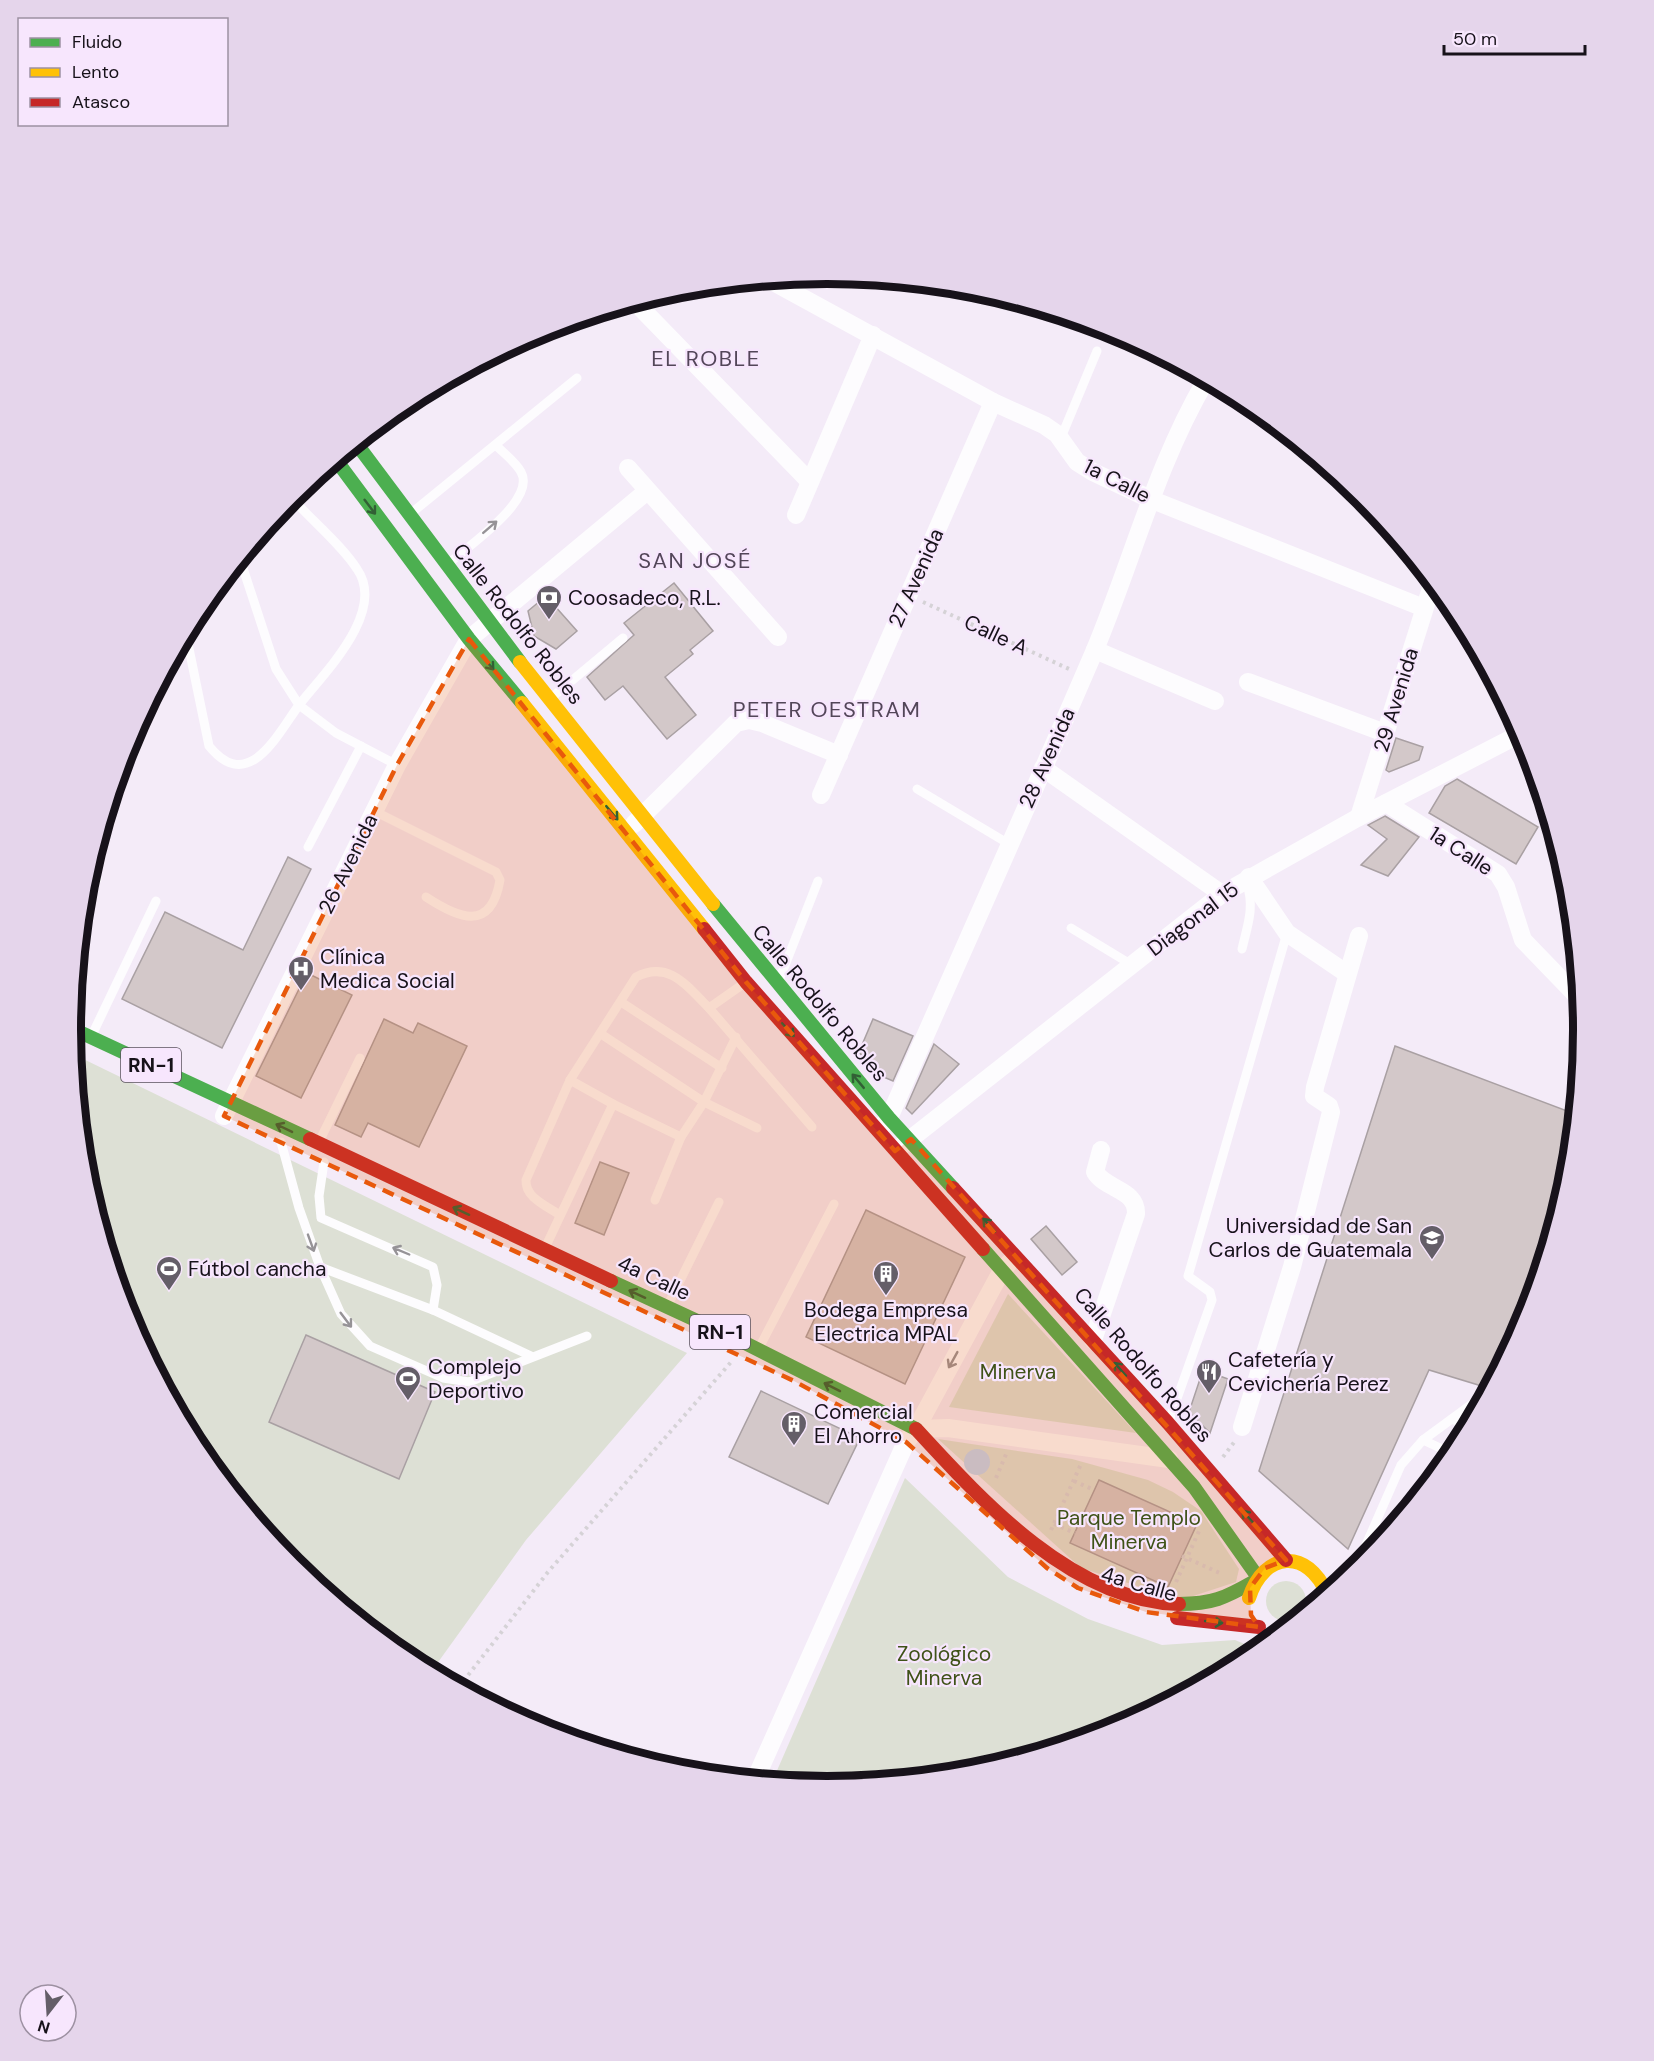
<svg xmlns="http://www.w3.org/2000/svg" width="1654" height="2061" viewBox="0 0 1654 2061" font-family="'DM Sans',sans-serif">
  <rect width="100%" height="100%" fill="#f4ebf8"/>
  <!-- green -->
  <g fill="#dde0d5">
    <polygon points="73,1054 687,1353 526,1540 431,1672 406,1659 292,1565 198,1450 128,1320 85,1178"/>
    <polygon points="1008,1294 1136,1433 949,1407"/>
    <polygon points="938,1439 1072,1459 1148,1480 1173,1492 1201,1511 1239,1569 1236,1582 1181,1600 1081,1568"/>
    <polygon points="905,1478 1008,1577 1088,1619 1162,1645 1235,1640 1259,1650 1247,1660 1116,1730 974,1773 827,1787 772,1782"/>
    <circle cx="1286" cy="1601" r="20"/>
  </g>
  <!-- water -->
  <circle fill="#c3d5ef" cx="977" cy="1462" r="13"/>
  <!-- building -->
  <g fill="#d3c8c9" stroke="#a9a0a3" stroke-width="1.5">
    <polygon points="674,583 713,631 690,650 693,654 665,677 696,715 667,739 623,686 605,700 587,677 634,635 624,623"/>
    <polygon points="546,596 577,631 556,649 534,636 528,611"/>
    <polygon points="1396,738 1423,747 1419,760 1389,772 1386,770"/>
    <polygon points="1457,779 1538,827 1516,864 1429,813 1445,786"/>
    <polygon points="1385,816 1419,837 1388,876 1361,865 1387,839 1368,825"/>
    <polygon points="288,857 311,869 222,1048 122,999 165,912 243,950"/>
    <polygon points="307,973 352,995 301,1098 256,1076"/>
    <polygon points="384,1019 413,1033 418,1023 467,1046 419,1147 368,1123 361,1137 335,1125"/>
    <polygon points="873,1019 913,1036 893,1081 874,1073 859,1052"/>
    <polygon points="934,1044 959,1064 912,1114 906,1108"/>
    <polygon points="1395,1046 1575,1114 1569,1178 1564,1195 1485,1387 1429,1370 1348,1549 1259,1471"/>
    <polygon points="600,1162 629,1173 604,1235 575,1223"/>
    <polygon points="866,1210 965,1257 905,1384 806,1337"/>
    <polygon points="1046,1226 1077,1262 1062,1275 1031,1239"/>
    <polygon points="306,1335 435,1392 399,1479 269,1422"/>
    <polygon points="1203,1370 1228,1379 1210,1433 1189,1412"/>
    <polygon points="761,1391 860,1438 828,1504 729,1457"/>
    <polygon points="1099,1480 1197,1524 1168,1587 1070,1543"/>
  </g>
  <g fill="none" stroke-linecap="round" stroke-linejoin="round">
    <!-- path -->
    <g stroke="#d5d2d6" stroke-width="4" stroke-dasharray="3 4.5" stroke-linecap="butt">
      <polyline points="923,602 1069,669"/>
      <polyline points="1223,1457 1235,1441"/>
      <polyline points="996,1478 1007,1452"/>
      <polyline points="1074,1481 1094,1490"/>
      <polyline points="1054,1524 1075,1533"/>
      <polyline points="1051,1530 1081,1464"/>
      <polyline points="1182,1556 1222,1574"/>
      <polyline points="1176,1582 1200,1529"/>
      <polyline points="459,1687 548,1572 732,1361"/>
    </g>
    <!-- lane -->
    <g stroke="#fdfcfe" stroke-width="9">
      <polyline points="1060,440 1097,351"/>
      <path d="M291,497C311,520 341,544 357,569C387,612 324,673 299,705L336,733L397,765"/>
      <polyline points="409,515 577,378"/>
      <path d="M448,564C467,547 537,500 521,472C516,462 503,453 496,445"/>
      <path d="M186,634L209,746C248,794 276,737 299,705L276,669L240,559"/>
      <polyline points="551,698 623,638"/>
      <polyline points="917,789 1009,844"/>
      <path d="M374,811L496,872L500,880C491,933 458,918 426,897"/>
      <polyline points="308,847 361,746"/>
      <polyline points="82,910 97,879"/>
      <polyline points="1071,928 1132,965"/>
      <path d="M1242,949C1247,927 1255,907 1247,885"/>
      <polyline points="778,983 818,881"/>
      <polyline points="621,1002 722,1068"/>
      <polyline points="709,1008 812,1127"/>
      <polyline points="601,1034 704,1102 681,1137"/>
      <polyline points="92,1035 156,901"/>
      <polyline points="736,1037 704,1102 757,1128"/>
      <path d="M570,1080L636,977C669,960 687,986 709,1008L746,982"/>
      <polyline points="613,1104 681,1137 655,1200"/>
      <polyline points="281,1142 299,1208 320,1267 341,1314 370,1346 443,1378 469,1382 587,1336"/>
      <polyline points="319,1142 360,1058"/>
      <polyline points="324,1162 319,1196 321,1218 433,1267 437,1285 433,1310"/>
      <path d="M545,1248L613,1104L570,1080L526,1180C525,1198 547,1206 560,1215"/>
      <polyline points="320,1267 433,1310 531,1356"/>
      <polyline points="668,1305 719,1202"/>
      <polyline points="759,1348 834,1204"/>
      <polyline points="1452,1419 1469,1426"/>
      <polyline points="1169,1421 1212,1300 1210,1292 1188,1276 1287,933"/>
      <polyline points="1423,1440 1453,1454"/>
      <polyline points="1354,1572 1401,1465 1423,1440 1487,1393"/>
    </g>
    <!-- street -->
    <g stroke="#fdfcfe" stroke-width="18">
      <polyline points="770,280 993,402 1044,425 1057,434 1077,462 1093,472 1150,499 1424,608"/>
      <polyline points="635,302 809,481"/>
      <polyline points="347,452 409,400"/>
      <polyline points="628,468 778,637"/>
      <polyline points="796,515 873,335"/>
      <polyline points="1095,650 1215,701"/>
      <polyline points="1248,682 1385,733"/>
      <polyline points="1043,768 1222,894"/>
      <polyline points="821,795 993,402"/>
      <polyline points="1386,803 1498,874 1506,887 1523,940 1580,999"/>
      <polyline points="1359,817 1433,582"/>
      <polyline points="634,824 736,723 749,720 762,723 839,755"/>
      <polyline points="1249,877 1287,933 1346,973"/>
      <polyline points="224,1116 397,765 469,639 646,492"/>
      <path d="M882,1126L889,1118C957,963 1027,808 1094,652C1132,562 1156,465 1206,380"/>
      <polyline points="899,1148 1222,894 1359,817 1522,733"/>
      <path d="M1093,1340L1136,1214C1137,1189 1106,1190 1095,1172L1101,1150"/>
      <polyline points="1242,1427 1292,1267 1331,1112 1329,1106 1314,1096 1315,1087 1359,936"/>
      <polyline points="916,1429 948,1428 1169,1459"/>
      <polyline points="755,1780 906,1442 916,1429 1001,1272 1009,1263"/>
    </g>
    <!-- fast -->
    <g stroke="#4caf50" stroke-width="14">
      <polyline points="356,443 520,662"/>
      <polyline points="336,460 469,639 522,703"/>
      <polyline points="713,904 889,1118 953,1188"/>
      <polyline points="71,1028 310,1139"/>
      <polyline points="983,1249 1194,1487 1257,1576"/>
      <polyline points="611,1281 745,1343 916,1429"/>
      <path d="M1179,1604C1212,1604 1225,1598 1253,1582"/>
    </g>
    <!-- slow -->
    <g stroke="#ffc107" stroke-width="14">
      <polyline points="520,662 713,904"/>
      <polyline points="522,703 704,929"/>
      <path d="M1249,1598C1264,1551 1308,1548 1327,1594"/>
    </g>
    <!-- jam -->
    <g stroke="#c62828" stroke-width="14">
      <polyline points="704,929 746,982 983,1249"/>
      <polyline points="310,1139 611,1281"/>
      <polyline points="953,1188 1168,1423 1286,1560"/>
      <path d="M916,1429C983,1502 1073,1601 1179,1604"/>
      <polyline points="1177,1618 1259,1627"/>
    </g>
  </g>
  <!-- one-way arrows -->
  <defs><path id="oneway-shaft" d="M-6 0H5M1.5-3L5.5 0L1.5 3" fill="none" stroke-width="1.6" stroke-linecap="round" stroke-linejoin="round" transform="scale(1.5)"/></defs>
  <g stroke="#326035">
    <use href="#oneway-shaft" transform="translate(370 507) rotate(53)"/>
    <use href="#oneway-shaft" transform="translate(488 663) rotate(50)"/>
    <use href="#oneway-shaft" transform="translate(612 813) rotate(50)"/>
    <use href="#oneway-shaft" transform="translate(788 1030) rotate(48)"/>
    <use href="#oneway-shaft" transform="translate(858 1081) rotate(-130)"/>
    <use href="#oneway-shaft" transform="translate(284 1128) rotate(-154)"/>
    <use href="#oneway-shaft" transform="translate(461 1211) rotate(-155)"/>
    <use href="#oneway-shaft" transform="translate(989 1225) rotate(-133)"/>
    <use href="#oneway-shaft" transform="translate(637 1294) rotate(-155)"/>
    <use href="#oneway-shaft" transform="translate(1120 1369) rotate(-132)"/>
    <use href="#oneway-shaft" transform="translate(832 1387) rotate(-153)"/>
    <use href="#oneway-shaft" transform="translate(1248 1517) rotate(-131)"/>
    <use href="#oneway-shaft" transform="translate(1214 1622) rotate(6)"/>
  </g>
  <g stroke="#969397">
    <use href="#oneway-shaft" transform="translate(490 527) rotate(-41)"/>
    <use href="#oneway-shaft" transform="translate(311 1243) rotate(70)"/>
    <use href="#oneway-shaft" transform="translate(401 1251) rotate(-157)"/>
    <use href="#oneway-shaft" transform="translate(346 1320) rotate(53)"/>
    <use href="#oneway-shaft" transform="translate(953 1360) rotate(119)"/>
  </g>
  <!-- marked area -->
  <path fill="#e8590c" fill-opacity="0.2" stroke="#e8590c" stroke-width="4.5" stroke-dasharray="12 8" stroke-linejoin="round" d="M469,639L746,982L895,1151L911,1139L1286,1560L1265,1568L1250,1588L1251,1615L1259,1627L1146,1612L1078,1588L1047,1568L906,1442L794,1381L224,1116L397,765Z"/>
  <!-- icons -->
  <defs>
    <symbol id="bank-pin" viewBox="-11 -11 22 30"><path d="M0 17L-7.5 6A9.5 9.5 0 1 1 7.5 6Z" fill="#645e68" stroke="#f7e6fd"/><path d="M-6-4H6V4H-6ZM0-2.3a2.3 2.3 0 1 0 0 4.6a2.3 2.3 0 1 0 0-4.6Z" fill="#fff"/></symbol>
    <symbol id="hospital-pin" viewBox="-11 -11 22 30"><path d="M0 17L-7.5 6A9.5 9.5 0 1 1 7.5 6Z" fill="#645e68" stroke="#f7e6fd"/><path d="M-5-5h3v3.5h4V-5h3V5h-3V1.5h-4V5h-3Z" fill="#fff"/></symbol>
    <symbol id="university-pin" viewBox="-11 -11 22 30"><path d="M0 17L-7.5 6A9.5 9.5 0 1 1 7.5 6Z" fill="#645e68" stroke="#f7e6fd"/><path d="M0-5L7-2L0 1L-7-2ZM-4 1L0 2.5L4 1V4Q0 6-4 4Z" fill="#fff"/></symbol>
    <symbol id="stadium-pin" viewBox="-11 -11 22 30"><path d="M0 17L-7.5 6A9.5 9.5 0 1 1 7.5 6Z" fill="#645e68" stroke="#f7e6fd"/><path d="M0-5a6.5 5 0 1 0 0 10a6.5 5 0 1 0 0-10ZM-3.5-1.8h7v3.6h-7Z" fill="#fff"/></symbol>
    <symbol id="building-pin" viewBox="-11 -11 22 30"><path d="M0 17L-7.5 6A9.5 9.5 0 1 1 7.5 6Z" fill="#645e68" stroke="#f7e6fd"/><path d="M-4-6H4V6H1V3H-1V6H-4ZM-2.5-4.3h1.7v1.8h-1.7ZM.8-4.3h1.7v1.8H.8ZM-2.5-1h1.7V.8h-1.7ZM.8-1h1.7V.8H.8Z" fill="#fff"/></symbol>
    <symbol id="restaurant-pin" viewBox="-11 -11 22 30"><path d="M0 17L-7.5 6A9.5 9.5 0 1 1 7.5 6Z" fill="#645e68" stroke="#f7e6fd"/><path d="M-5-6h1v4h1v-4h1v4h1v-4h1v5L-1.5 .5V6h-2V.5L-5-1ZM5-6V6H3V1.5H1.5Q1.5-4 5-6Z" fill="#fff"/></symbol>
  </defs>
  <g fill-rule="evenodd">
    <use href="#bank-pin" x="534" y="583" width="30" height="40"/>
    <use href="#hospital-pin" x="286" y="954" width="30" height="40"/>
    <use href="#university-pin" x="1417" y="1223" width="30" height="40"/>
    <use href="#stadium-pin" x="154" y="1254" width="30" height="40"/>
    <use href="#building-pin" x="871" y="1259" width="30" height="40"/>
    <use href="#restaurant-pin" x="1194" y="1357" width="30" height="40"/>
    <use href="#stadium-pin" x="393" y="1364" width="30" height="40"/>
    <use href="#building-pin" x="779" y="1409" width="30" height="40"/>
  </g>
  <g text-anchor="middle" stroke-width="4.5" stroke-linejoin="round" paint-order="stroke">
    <!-- shield labels -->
    <g fill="#f7e6fd" stroke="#5a525e" stroke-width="1.5">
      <rect x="121" y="1048" width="60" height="34" rx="4.5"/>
      <rect x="690" y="1315" width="60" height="34" rx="4.5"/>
    </g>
    <g font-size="20" font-weight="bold" fill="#17121a">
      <text x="151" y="1072">RN-1</text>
      <text x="720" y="1339">RN-1</text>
    </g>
    <!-- street labels -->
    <g font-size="21" fill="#17121a" stroke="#f7e6fd">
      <text transform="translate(1117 481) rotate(27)" y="7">1a Calle</text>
      <text transform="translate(916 578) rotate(-66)" y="7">27 Avenida</text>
      <text transform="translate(518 624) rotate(52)" y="7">Calle Rodolfo Robles</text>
      <text transform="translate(996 635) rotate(25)" y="7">Calle A</text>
      <text transform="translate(1396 700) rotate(-73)" y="7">29 Avenida</text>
      <text transform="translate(1047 758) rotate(-66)" y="7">28 Avenida</text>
      <text transform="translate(1461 851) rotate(33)" y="7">1a Calle</text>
      <text transform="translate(348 864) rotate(-64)" y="7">26 Avenida</text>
      <text transform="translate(1193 919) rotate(-37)" y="7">Diagonal 15</text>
      <text transform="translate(820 1003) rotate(50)" y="7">Calle Rodolfo Robles</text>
      <text transform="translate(654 1278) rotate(25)" y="7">4a Calle</text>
      <text transform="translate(1143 1365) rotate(49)" y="7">Calle Rodolfo Robles</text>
      <text transform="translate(1139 1584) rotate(16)" y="7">4a Calle</text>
    </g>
    <!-- poi labels -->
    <g font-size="21" fill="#17121a" stroke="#f7e6fd" text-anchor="start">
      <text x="568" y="605">Coosadeco, R.L.</text>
      <text x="320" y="964">Clínica<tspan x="320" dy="24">Medica Social</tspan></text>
      <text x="1412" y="1233" text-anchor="end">Universidad de San<tspan x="1412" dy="24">Carlos de Guatemala</tspan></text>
      <text x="188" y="1276">Fútbol cancha</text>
      <text x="886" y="1317" text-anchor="middle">Bodega Empresa<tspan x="886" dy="24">Electrica MPAL</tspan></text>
      <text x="1228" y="1367">Cafetería y<tspan x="1228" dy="24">Cevichería Perez</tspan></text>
      <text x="428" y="1374">Complejo<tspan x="428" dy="24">Deportivo</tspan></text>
      <text x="814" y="1419">Comercial<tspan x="814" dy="24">El Ahorro</tspan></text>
    </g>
    <!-- park labels -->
    <g font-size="21" fill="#3f5218" stroke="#f7e6fd">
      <text x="1018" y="1379">Minerva</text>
      <text x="1129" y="1525">Parque Templo<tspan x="1129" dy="24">Minerva</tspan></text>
      <text x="944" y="1661">Zoológico<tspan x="944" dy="24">Minerva</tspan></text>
    </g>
    <!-- neighbourhood labels -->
    <g font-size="22" letter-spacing="1.5" fill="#534659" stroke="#f7e6fd">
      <text x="706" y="366">EL ROBLE</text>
      <text x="695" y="568">SAN JOSÉ</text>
      <text x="827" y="717">PETER OESTRAM</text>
    </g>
  </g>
  <!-- crop -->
  <path d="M0 0H1654V2061H0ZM81 1030a746 746 0 1 1 1492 0a746 746 0 1 1-1492 0Z" fill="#e5d5eb" fill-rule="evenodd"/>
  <path fill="none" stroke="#17121a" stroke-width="8" d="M81 1030a746 746 0 1 1 1492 0a746 746 0 1 1-1492 0Z"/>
  <!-- legend -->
  <rect x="18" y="18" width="210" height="108" fill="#f7e6fd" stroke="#9d91a2" stroke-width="1.5"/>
  <rect x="30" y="38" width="30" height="9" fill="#4caf50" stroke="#9d91a2" stroke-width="1.5"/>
  <text x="72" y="48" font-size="18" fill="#17121a">Fluido</text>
  <rect x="30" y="68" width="30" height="9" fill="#ffc107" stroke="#9d91a2" stroke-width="1.5"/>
  <text x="72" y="78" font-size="18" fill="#17121a">Lento</text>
  <rect x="30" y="98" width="30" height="9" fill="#c62828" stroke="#9d91a2" stroke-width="1.5"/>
  <text x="72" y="108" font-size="18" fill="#17121a">Atasco</text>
  <!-- north arrow -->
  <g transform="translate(48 2013) rotate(197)"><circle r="28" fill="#f7e6fd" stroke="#9d91a2" stroke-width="1.5"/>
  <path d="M0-4.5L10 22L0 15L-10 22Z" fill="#645e68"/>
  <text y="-9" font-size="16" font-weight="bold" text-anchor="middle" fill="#17121a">N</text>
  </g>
  <!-- scale -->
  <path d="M1444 45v9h141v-9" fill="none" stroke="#17121a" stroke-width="3"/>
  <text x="1453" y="45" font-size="18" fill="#17121a" stroke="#f7e6fd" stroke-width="4.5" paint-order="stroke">50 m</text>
</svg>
